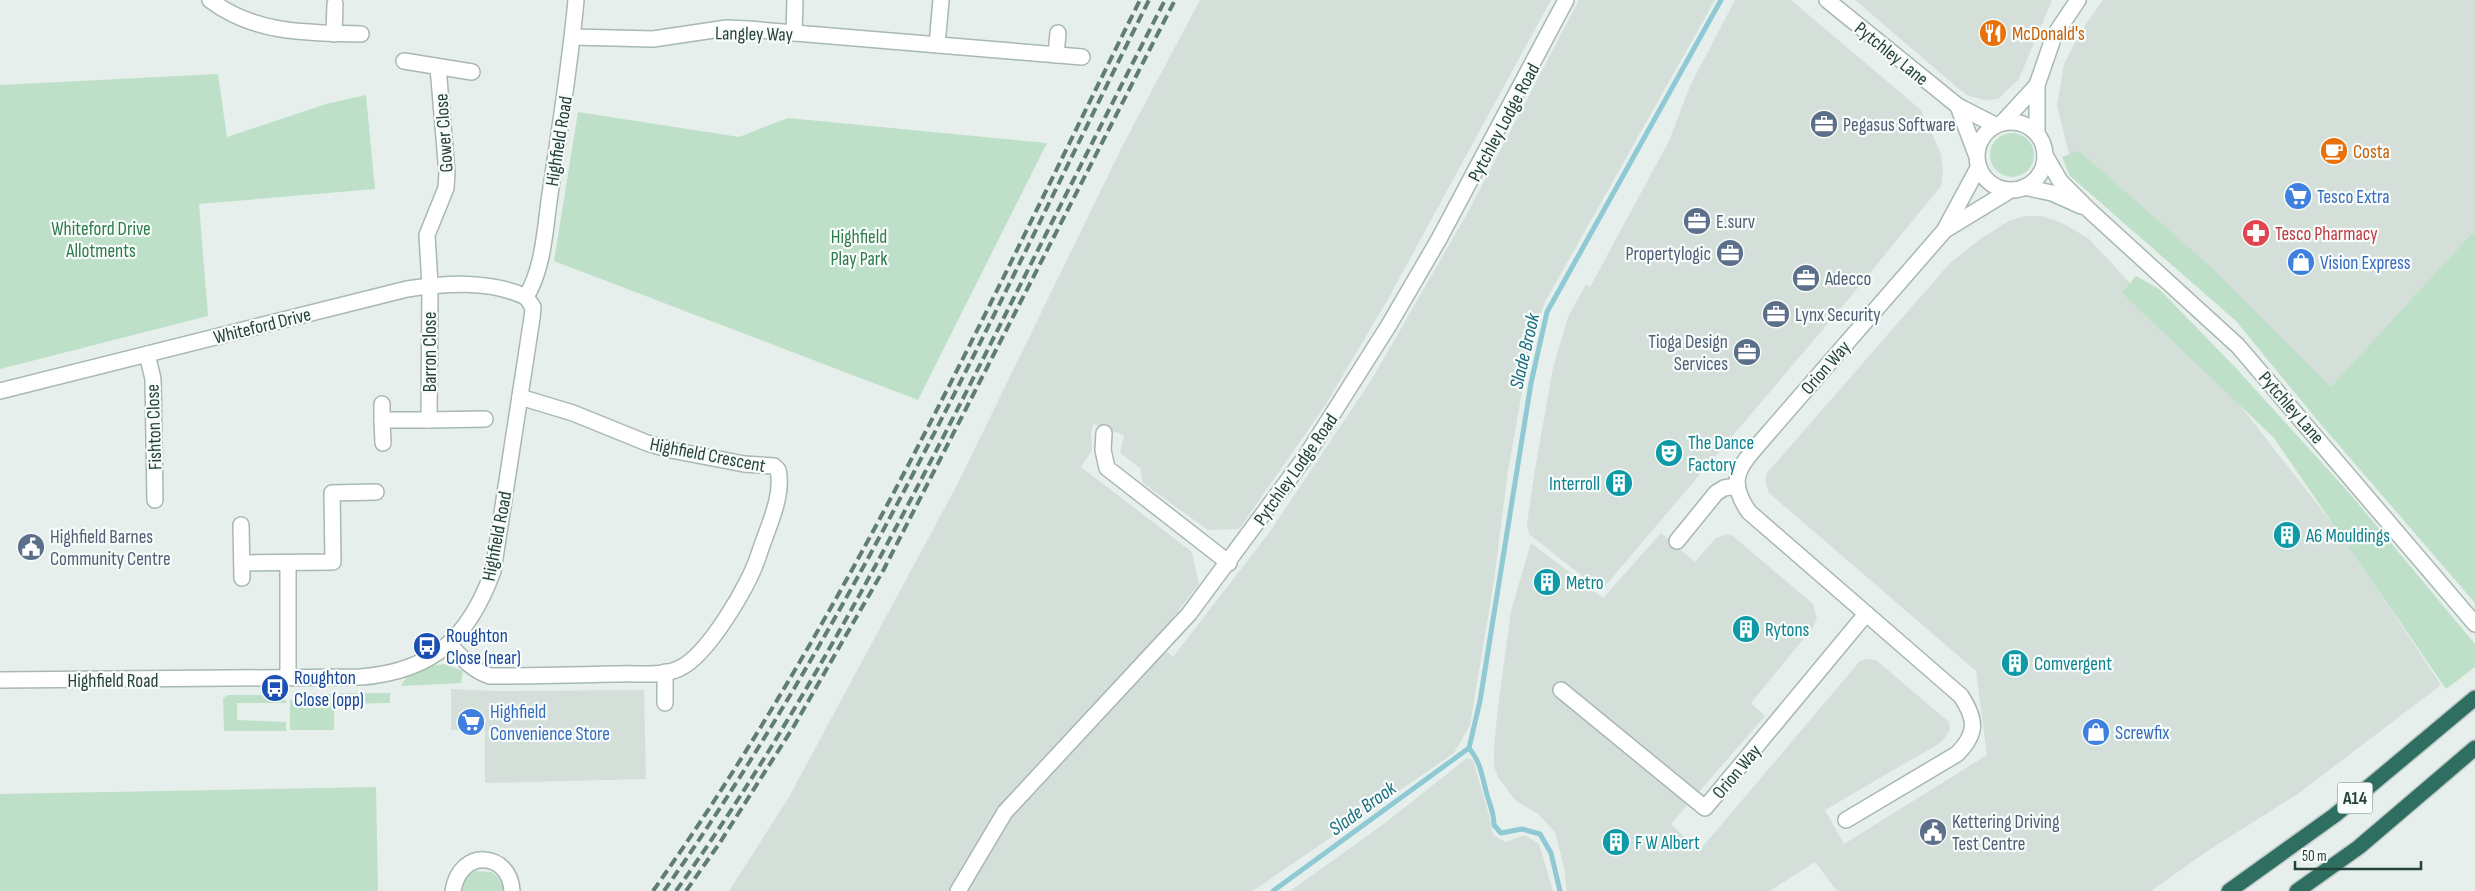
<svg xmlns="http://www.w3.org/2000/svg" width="2475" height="891" viewBox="0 0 2475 891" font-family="'Sofia Sans Condensed',sans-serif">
  <rect width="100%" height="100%" fill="#e6efeb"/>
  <!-- built -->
  <g fill="#d4dfda">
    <polygon points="1200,0 1551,0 1388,299 1326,404 1239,529 1208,530 1143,483 1140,468 1120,453 1124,435 1094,424 1091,432 1092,450 1081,467 1192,552 1199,584 1155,641 1173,657 1269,533 1372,379 1468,212 1579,0 1715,0 1545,302 1531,341 1508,471 1494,580 1470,725 1454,753 1253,891 729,891 789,797 957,485 1123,145"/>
    <polygon points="1735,0 1791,0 1921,110 1941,154 1943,170 1941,186 1852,295 1601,591 1529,534 1527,524 1534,475 1553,368 1568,317 1586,284 1590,287 1669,141 1690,86"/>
    <polygon points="1855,0 2052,0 2019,79 1998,99 1985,100 1969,96 1960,90"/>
    <polygon points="2103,0 2475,0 2475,235 2472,233 2331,388 2069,154 2057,106 2064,64 2081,31"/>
    <polygon points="2024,216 2042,216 2062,223 2088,238 2217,376 2340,533 2441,685 2299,793 2209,850 2151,891 1837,891 1815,862 1770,891 1567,891 1564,867 1555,832 1538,814 1515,800 1498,777 1494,766 1494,747 1498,707 1511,611 1531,543 1603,598 1661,533 1695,562 1716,538 1727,534 1733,536 1813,604 1817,619 1813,627 1751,703 1765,716 1671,824 1699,851 1860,661 1867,659 1876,660 1949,722 1950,729 1947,735 1940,743 1825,810 1844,844 1987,755 1976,671 1769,493 1765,480 1767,473 1950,263 1979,240 2007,222"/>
    <polygon points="451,689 495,691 644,690 646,779 485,783 485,730 451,730"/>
    <polygon points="1467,758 1473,760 1489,815 1493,835 1506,842 1525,835 1539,844 1553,891 1290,891 1385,823"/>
  </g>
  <!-- green -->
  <g fill="#bfe0c8">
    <polygon points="218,74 227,137 326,104 366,95 375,189 199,204 208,316 0,369 0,85"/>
    <polygon points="578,112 739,137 788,118 1047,143 918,400 554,261"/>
    <circle cx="2012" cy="155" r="22"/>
    <polygon points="2079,151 2211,267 2331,387 2472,233 2475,235 2475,603 2318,421 2236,321 2070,176 2062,157"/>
    <polygon points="2136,276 2159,289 2234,366 2351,495 2475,644 2475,667 2446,689 2274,438 2122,293"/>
    <path d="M445,664L463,671L461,683L401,686C409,669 428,667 445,664Z"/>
    <polygon points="340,693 390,693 390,703 338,704"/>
    <polygon points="300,694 334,694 334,730 290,730 290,700 300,700"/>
    <polygon points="228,695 273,695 274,700 286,700 286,703 237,703 237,720 286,722 286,731 224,731 223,698"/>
    <polygon points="376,787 378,891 0,891 0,794"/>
    <polygon points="475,871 492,872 502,881 504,891 460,891 464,879"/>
  </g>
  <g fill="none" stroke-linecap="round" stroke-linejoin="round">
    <!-- stream -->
    <g stroke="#8ec9d4" stroke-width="5">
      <polyline points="1273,891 1469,748"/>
      <path d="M1560,891L1551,853L1540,834L1522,829L1501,833L1494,825C1494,811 1489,804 1486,791C1482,775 1480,761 1469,748L1480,701L1531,383L1547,312L1721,0"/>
    </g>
    <defs>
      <g id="minor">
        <path d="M210,0C255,34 307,33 361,34"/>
        <polyline points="1827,0 1958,106 1995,125"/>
        <polyline points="794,33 795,0"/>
        <polyline points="334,34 335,4"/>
        <polyline points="573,37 653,39 727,28 748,29 1082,57"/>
        <polyline points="937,45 941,0"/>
        <polyline points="1056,55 1058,33"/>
        <polyline points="404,61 472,72"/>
        <polyline points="438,67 447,173 446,188 427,235 430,285 429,420 485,419"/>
        <polyline points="1958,106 1976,154"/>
        <circle cx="2011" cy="156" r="34"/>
        <polyline points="2003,122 2037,85"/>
        <polyline points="2037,134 2037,85 2054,36 2078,0"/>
        <polyline points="2045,155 2060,181 2089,210 2238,346 2475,624"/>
        <polyline points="2024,187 2052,193 2081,206"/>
        <polyline points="1945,230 2009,191"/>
        <path d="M526,297C544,267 545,228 550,194C560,129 570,65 576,0"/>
        <polyline points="147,354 153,379 155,500"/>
        <path d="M0,391L407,289C446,283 490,280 526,297"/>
        <polyline points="382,404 382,420 429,420"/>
        <polyline points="382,420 383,443"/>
        <polyline points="1104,433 1103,450 1107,468 1229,563"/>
        <polyline points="241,525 242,578"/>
        <polyline points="1677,541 1716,493 1724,488 1736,486"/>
        <polyline points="242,563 333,562 332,493 376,492"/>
        <path d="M449,644C461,657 473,671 490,676C533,676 576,675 620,674C638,673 663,677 680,668C708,655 750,584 759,554C767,529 784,496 778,470L774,466L744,464L671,450L647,443L573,413L520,397"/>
        <polyline points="665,672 665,703"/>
        <polyline points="288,677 288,563"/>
        <path d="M0,680L361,677C434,671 469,637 493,571L532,318L533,307L526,297"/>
        <polyline points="1561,690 1705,808 1866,614"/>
        <path d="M1846,820L1957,754C1978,733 1976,719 1961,696L1749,512C1725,478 1741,465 1764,438L1944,231L1978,168"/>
        <path d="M453,891C460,847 510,852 512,891"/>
        <polyline points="958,891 1005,812 1189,614 1306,456 1389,325 1439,239 1566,0"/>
      </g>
      <g id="highway">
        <polyline points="2229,891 2335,815 2475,698"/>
        <polyline points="2297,891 2359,847 2475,748"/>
      </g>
    </defs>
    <!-- minor casing -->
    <use href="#minor" stroke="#a8b8b2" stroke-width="18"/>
    <!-- highway casing -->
    <use href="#highway" stroke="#c2cac8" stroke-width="18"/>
    <!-- minor -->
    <use href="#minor" stroke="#fff" stroke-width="15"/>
    <!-- highway -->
    <use href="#highway" stroke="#2f6f62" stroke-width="15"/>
    <!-- rail -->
    <g stroke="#5f7d75" stroke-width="4" stroke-dasharray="10 5" stroke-linecap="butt">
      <path d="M653,891C849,614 989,303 1140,0"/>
      <path d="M664,891C859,613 998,303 1149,0"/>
      <path d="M676,891C797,721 893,537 987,351C1046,234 1105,117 1165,0"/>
      <polyline points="686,891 719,844 794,726 884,569 1175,0"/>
    </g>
  </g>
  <!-- icons -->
  <defs>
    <symbol id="restaurant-disc" viewBox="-11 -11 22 22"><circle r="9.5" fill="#e8710a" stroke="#f7fbf9"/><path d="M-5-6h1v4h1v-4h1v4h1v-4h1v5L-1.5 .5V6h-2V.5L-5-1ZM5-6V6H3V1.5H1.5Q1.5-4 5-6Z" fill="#fff"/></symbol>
    <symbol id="office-disc" viewBox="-11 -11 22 22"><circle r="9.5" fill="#5c6f8a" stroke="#f7fbf9"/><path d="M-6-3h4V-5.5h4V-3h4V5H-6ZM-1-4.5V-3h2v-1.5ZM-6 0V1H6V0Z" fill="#fff"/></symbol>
    <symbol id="cafe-disc" viewBox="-11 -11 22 22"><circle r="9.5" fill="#e8710a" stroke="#f7fbf9"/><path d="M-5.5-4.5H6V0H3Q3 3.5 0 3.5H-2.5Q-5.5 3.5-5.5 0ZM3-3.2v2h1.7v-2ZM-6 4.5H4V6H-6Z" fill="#fff"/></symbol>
    <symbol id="supermarket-disc" viewBox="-11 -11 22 22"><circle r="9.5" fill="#3f7fe0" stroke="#f7fbf9"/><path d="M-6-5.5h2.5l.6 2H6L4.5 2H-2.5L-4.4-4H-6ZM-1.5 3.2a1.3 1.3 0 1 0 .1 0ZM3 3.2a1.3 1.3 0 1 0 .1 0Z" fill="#fff"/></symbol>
    <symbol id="pharmacy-disc" viewBox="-11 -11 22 22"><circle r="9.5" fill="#e0444e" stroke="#f7fbf9"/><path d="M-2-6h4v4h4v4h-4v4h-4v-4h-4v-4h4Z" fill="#fff"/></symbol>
    <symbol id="shop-disc" viewBox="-11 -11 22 22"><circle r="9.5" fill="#3f7fe0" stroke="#f7fbf9"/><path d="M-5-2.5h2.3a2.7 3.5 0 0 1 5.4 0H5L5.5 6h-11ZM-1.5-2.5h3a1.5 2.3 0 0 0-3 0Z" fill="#fff"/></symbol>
    <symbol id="theatre-disc" viewBox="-11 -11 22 22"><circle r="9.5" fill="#0f9aa8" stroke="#f7fbf9"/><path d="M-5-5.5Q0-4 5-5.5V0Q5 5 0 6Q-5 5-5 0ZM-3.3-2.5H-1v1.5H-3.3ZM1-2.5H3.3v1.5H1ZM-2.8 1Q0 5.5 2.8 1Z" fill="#fff"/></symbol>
    <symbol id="building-disc" viewBox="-11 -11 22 22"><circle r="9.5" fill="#0f9aa8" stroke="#f7fbf9"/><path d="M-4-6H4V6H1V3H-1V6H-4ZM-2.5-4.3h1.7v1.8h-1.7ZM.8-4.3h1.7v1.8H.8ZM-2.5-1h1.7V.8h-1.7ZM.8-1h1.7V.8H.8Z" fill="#fff"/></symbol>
    <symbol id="civic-disc" viewBox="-11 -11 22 22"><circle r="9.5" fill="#5c6f8a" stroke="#f7fbf9"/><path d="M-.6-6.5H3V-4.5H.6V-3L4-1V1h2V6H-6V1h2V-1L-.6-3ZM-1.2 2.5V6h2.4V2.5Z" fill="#fff"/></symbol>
    <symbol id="bus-disc" viewBox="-11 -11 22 22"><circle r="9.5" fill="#1a4fb4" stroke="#f7fbf9"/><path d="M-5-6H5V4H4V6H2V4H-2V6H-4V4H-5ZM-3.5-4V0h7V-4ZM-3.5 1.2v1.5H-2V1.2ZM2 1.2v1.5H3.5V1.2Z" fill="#fff"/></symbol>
  </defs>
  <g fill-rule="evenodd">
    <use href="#restaurant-disc" x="1977" y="17" width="32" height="32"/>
    <use href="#office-disc" x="1808" y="108" width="32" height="32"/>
    <use href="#cafe-disc" x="2318" y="135" width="32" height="32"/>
    <use href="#supermarket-disc" x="2282" y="180" width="32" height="32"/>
    <use href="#office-disc" x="1681" y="205" width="32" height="32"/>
    <use href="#pharmacy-disc" x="2240" y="217" width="32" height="32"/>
    <use href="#office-disc" x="1714" y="237" width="32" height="32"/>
    <use href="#shop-disc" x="2285" y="246" width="32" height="32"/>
    <use href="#office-disc" x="1790" y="262" width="32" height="32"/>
    <use href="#office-disc" x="1760" y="298" width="32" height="32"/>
    <use href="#office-disc" x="1731" y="336" width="32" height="32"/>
    <use href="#theatre-disc" x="1653" y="437" width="32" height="32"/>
    <use href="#building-disc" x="1603" y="467" width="32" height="32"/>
    <use href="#building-disc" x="2271" y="519" width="32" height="32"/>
    <use href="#civic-disc" x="15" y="531" width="32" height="32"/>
    <use href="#building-disc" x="1531" y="566" width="32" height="32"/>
    <use href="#building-disc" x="1730" y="613" width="32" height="32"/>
    <use href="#bus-disc" x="411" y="630" width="32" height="32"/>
    <use href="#building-disc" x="1999" y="647" width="32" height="32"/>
    <use href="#bus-disc" x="259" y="672" width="32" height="32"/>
    <use href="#supermarket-disc" x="455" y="706" width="32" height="32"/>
    <use href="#shop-disc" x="2080" y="716" width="32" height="32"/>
    <use href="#civic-disc" x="1917" y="816" width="32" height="32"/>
    <use href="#building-disc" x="1600" y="826" width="32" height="32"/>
  </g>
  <g text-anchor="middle" stroke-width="4.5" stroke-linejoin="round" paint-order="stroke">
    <!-- shield labels -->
    <rect fill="#f7fbf9" stroke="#637a73" stroke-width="1" x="2337.5" y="782.5" width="35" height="31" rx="4"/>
    <g font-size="18" font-weight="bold" fill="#24423a">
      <text x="2355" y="804">A14</text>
    </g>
    <!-- street labels -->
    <g font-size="19" fill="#24423a" stroke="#f7fbf9">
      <text transform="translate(754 33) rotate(1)" y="7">Langley Way</text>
      <text transform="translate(1892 53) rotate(39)" y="7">Pytchley Lane</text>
      <text transform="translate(1503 122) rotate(-62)" y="7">Pytchley Lodge Road</text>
      <text transform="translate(443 133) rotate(-94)" y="7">Gower Close</text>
      <text transform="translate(558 141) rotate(-81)" y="7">Highfield Road</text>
      <text transform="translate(262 325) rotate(-14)" y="7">Whiteford Drive</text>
      <text transform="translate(429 352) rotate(-90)" y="7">Barron Close</text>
      <text transform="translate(1825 367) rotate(-49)" y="7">Orion Way</text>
      <text transform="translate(2292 407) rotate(49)" y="7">Pytchley Lane</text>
      <text transform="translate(153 427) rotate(-92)" y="7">Fishton Close</text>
      <text transform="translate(708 454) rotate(11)" y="7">Highfield Crescent</text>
      <text transform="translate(1295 469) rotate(-55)" y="7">Pytchley Lodge Road</text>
      <text transform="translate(496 536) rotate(-79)" y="7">Highfield Road</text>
      <text x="113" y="687">Highfield Road</text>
      <text transform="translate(1736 771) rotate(-50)" y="7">Orion Way</text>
    </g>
    <!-- food labels -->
    <g font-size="19" fill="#c56008" stroke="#f7fbf9" text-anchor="start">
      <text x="2012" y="40">McDonald's</text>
      <text x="2353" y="158">Costa</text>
    </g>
    <!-- service labels -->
    <g font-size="19" fill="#4e5e75" stroke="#f7fbf9" text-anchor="start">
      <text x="1843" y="131">Pegasus Software</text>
      <text x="1716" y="228">E.surv</text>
      <text x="1711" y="260" text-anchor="end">Propertylogic</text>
      <text x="1825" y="285">Adecco</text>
      <text x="1795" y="321">Lynx Security</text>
      <text x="1728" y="348" text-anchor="end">Tioga Design<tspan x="1728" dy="22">Services</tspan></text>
      <text x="50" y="543">Highfield Barnes<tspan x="50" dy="22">Community Centre</tspan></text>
      <text x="1952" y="828">Kettering Driving<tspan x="1952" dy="22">Test Centre</tspan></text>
    </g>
    <!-- shop labels -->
    <g font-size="19" fill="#366cbe" stroke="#f7fbf9" text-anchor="start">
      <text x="2317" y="203">Tesco Extra</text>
      <text x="2320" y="269">Vision Express</text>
      <text x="490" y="718">Highfield<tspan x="490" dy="22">Convenience Store</tspan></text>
      <text x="2115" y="739">Screwfix</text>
    </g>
    <!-- park labels -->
    <g font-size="19" fill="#2d7a4b" stroke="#f7fbf9">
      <text x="101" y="235">Whiteford Drive<tspan x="101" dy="22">Allotments</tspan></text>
      <text x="859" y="243">Highfield<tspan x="859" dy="22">Play Park</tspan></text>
    </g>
    <!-- health labels -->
    <g font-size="19" fill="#be3a42" stroke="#f7fbf9" text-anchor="start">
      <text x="2275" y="240">Tesco Pharmacy</text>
    </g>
    <!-- culture labels -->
    <g font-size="19" fill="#0d838f" stroke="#f7fbf9" text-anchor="start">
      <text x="1688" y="449">The Dance<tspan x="1688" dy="22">Factory</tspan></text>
      <text x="1600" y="490" text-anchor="end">Interroll</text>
      <text x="2306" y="542">A6 Mouldings</text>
      <text x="1566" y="589">Metro</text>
      <text x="1765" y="636">Rytons</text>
      <text x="2034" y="670">Comvergent</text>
      <text x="1635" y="849">F W Albert</text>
    </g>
    <!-- transit labels -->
    <g font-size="19" fill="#164399" stroke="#f7fbf9" text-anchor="start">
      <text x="446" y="642">Roughton<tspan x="446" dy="22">Close (near)</tspan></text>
      <text x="294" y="684">Roughton<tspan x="294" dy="22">Close (opp)</tspan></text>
    </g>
    <!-- water labels -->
    <g font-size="20" font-style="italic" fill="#1c6f80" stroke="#f7fbf9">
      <text transform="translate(1524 351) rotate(-77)" y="7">Slade Brook</text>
      <text transform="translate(1362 808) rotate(-36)" y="7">Slade Brook</text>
    </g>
  </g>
  <!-- scale -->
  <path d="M2295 861v8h126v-8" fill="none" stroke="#24423a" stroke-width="2.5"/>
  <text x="2302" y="861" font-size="15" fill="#24423a" stroke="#f7fbf9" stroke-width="4" paint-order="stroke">50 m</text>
</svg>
